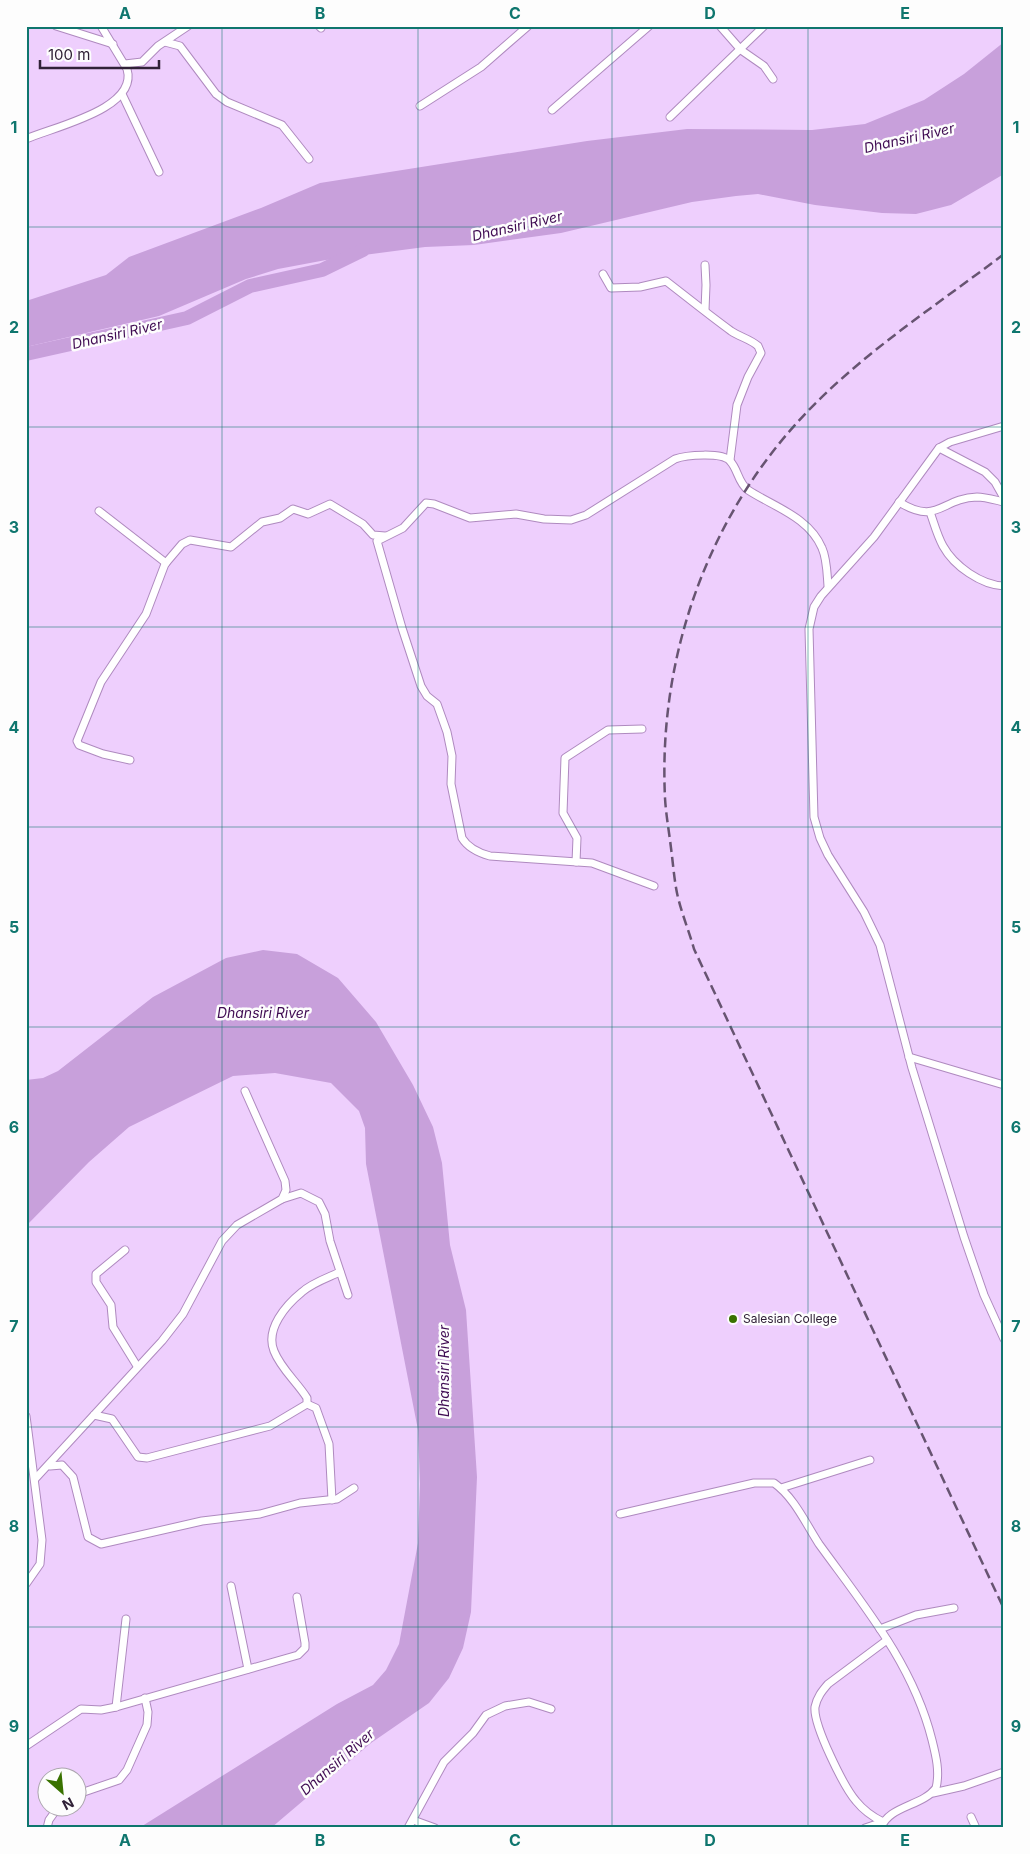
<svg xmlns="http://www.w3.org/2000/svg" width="1030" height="1854" viewBox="0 0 1030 1854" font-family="Inter,sans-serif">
  <rect width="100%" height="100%" fill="#eecffd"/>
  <!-- water -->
  <g fill="#c8a0db">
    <polygon points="1004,42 1004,174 951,205 916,214 882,213 815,205 758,194 736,196 692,202 561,233 474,245 425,247 326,260 278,269 246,279 159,316 26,347 26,301 106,275 129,257 261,208 320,183 587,141 687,129 812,130 865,124 924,100 964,74"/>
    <polygon points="263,950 297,954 338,978 376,1022 413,1085 433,1127 442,1163 450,1245 466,1310 477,1477 471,1612 463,1648 449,1678 429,1703 371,1743 271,1828 139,1828 337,1704 373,1685 386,1670 399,1644 418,1543 420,1484 418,1430 366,1164 365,1128 359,1111 331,1083 275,1073 233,1076 129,1127 89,1162 26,1226 26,1080 43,1078 58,1071 153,997 226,958"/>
  </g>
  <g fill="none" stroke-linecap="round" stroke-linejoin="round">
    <!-- river -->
    <polyline stroke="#c8a0db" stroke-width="14" points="26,354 187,318 250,286 322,270 363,250"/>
    <defs>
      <g id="minor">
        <polyline points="56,26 113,44"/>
        <polyline points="319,26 321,28"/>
        <polyline points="720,26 741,50 764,66 773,79"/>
        <polyline points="165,42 180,46 216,94 227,102 282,125 309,159"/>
        <polyline points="125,64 142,62 158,46 188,26"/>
        <polyline points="122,94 159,172"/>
        <polyline points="420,106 481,67 528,26"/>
        <polyline points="552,110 649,26"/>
        <polyline points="670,117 764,26"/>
        <path d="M26,139C53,127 139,109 127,69L101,26"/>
        <polyline points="705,265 706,285 705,310"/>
        <path d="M603,274L611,288L640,287L666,281C688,298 709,315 731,331C740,337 750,339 758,346L761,353L748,377L737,405L730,460"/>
        <polyline points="1004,426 950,442 939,448 874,537 821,596 814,607 809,629 814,817 820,838 828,855 864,912 880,945 912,1068 964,1237 984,1295 1004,1339"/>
        <polyline points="939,448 985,472 995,482 1004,498"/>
        <path d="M899,502C938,526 941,498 977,497C985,497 995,500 1004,502"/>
        <polyline points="99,511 166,563"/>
        <path d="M930,512C934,523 937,535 943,546C954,566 981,585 1004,586"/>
        <polyline points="130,760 103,754 79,745 77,741 101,682 146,614 165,564 182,544 190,540 231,547 262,522 280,518 293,509 308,514 330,504 363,524 373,535 385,536"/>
        <polyline points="576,862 577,838 563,813 565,758 608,730 642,729"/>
        <path d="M654,886L592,863L490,856C479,853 468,848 462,838L451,784L452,756L447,732L437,704L427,696L421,686L402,628L377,541L403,528L426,503L434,504L470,518L516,514L544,519L571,520L586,515L675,459C686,455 722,452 730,461C738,469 738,483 748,490C774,507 809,517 822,548C827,559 827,573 828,586"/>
        <polyline points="909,1057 1004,1085"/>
        <polyline points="282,1199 301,1193 319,1202 325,1214 330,1241 348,1295"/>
        <polyline points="125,1250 96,1274 96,1282 111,1305 113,1327 137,1366"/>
        <polyline points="307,1404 316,1408 329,1444 332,1500"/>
        <path d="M94,1415L112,1419L138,1457L147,1458L270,1426L307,1404V1398C297,1382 281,1369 274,1351C265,1329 286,1305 302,1292C312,1283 327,1278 340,1272"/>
        <polyline points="26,1416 42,1540 40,1564 26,1584"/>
        <polyline points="50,1466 62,1465 73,1477 88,1537 101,1544 202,1521 260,1514 300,1503 337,1499 354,1488"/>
        <polyline points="35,1479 162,1341 183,1314 222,1241 237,1225 282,1199 286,1190 285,1181 245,1091"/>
        <polyline points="781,1488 870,1460"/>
        <path d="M620,1514L754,1483H774C794,1497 806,1524 819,1544C864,1606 913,1664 932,1740C936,1756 940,1772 936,1788C923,1806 888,1806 881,1828"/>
        <polyline points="231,1586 248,1669"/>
        <polyline points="880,1629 916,1615 954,1608"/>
        <polyline points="116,1707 126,1619"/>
        <polyline points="26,1746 81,1709 101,1710 116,1707 298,1655 305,1648 305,1643 297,1597"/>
        <polyline points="933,1793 964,1786 1004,1772"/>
        <polyline points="78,1794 119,1780 127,1770 147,1725 148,1712 145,1698"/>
        <polyline points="971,1817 976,1828"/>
        <polyline points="413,1820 435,1828"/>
        <path d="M883,1822C873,1817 864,1811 856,1801C844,1787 813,1725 815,1707C817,1697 822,1691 828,1684L887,1640"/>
        <polyline points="47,1828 49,1820 59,1806"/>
        <polyline points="408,1828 444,1762 473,1733 486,1715 505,1706 529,1702 551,1709"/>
        <polyline points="865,1828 883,1822"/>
      </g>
    </defs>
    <!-- minor casing -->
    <use href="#minor" stroke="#af8abf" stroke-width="9"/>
    <!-- minor -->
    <use href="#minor" stroke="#fff" stroke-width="7"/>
    <!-- rail -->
    <path stroke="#675471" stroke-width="2.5" stroke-dasharray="10 5" stroke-linecap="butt" d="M1004,254C937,305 864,352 806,413C708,516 658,656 665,798C666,815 669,831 671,848C673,863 674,878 677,893C681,912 689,931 694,949L1004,1609"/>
  </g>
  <!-- grid -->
  <path fill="none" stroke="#0f766e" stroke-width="1" stroke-opacity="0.55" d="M222,26V1828M418,26V1828M612,26V1828M808,26V1828M26,227H1004M26,427H1004M26,627H1004M26,827H1004M26,1027H1004M26,1227H1004M26,1427H1004M26,1627H1004"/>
  <!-- markers -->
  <circle fill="#397200" stroke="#fdfdfd" stroke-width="2" cx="733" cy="1319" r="5"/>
  <g text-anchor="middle" stroke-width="5" stroke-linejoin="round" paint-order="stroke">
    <!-- poi labels -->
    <g font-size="12" fill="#302137" stroke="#fdfdfd" text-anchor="start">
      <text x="743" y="1323">Salesian College</text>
    </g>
    <!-- water labels -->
    <g font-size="14" font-style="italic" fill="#400c53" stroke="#fdfdfd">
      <text transform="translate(909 138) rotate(-13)" y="5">Dhansiri River</text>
      <text transform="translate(517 226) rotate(-13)" y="5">Dhansiri River</text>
      <text transform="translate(117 334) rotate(-13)" y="5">Dhansiri River</text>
      <text x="263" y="1018">Dhansiri River</text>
      <text transform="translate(444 1371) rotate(-90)" y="5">Dhansiri River</text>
      <text transform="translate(337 1762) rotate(-41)" y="5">Dhansiri River</text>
    </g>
  </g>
  <!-- border -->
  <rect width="1030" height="1854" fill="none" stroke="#fdfdfd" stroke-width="55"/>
  <!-- north arrow -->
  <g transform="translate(62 1792) rotate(153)"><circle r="24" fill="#fdfdfd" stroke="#aba5ae"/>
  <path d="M0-4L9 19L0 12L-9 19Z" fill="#397200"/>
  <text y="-8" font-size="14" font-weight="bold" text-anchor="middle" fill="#302137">N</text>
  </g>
  <!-- scale -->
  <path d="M40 60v8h119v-8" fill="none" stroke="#302137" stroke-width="2.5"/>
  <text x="48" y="60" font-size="15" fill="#302137" stroke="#fdfdfd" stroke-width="4" paint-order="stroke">100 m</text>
  <rect x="28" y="28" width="974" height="1798" fill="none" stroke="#0f766e" stroke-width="2"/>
  <g font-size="16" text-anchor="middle" font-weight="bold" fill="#0f766e">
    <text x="125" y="19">A</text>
    <text x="320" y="19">B</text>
    <text x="515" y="19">C</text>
    <text x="710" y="19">D</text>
    <text x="905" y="19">E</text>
    <text x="14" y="133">1</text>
    <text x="1016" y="133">1</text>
    <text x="14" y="333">2</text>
    <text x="1016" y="333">2</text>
    <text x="14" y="533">3</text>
    <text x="1016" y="533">3</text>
    <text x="14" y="733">4</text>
    <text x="1016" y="733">4</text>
    <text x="14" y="933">5</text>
    <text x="1016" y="933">5</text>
    <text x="14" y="1133">6</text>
    <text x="1016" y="1133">6</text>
    <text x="14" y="1332">7</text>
    <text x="1016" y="1332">7</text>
    <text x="14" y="1532">8</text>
    <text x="1016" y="1532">8</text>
    <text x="14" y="1732">9</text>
    <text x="1016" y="1732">9</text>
    <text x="125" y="1846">A</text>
    <text x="320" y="1846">B</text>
    <text x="515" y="1846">C</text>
    <text x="710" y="1846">D</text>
    <text x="905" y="1846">E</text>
  </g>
</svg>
